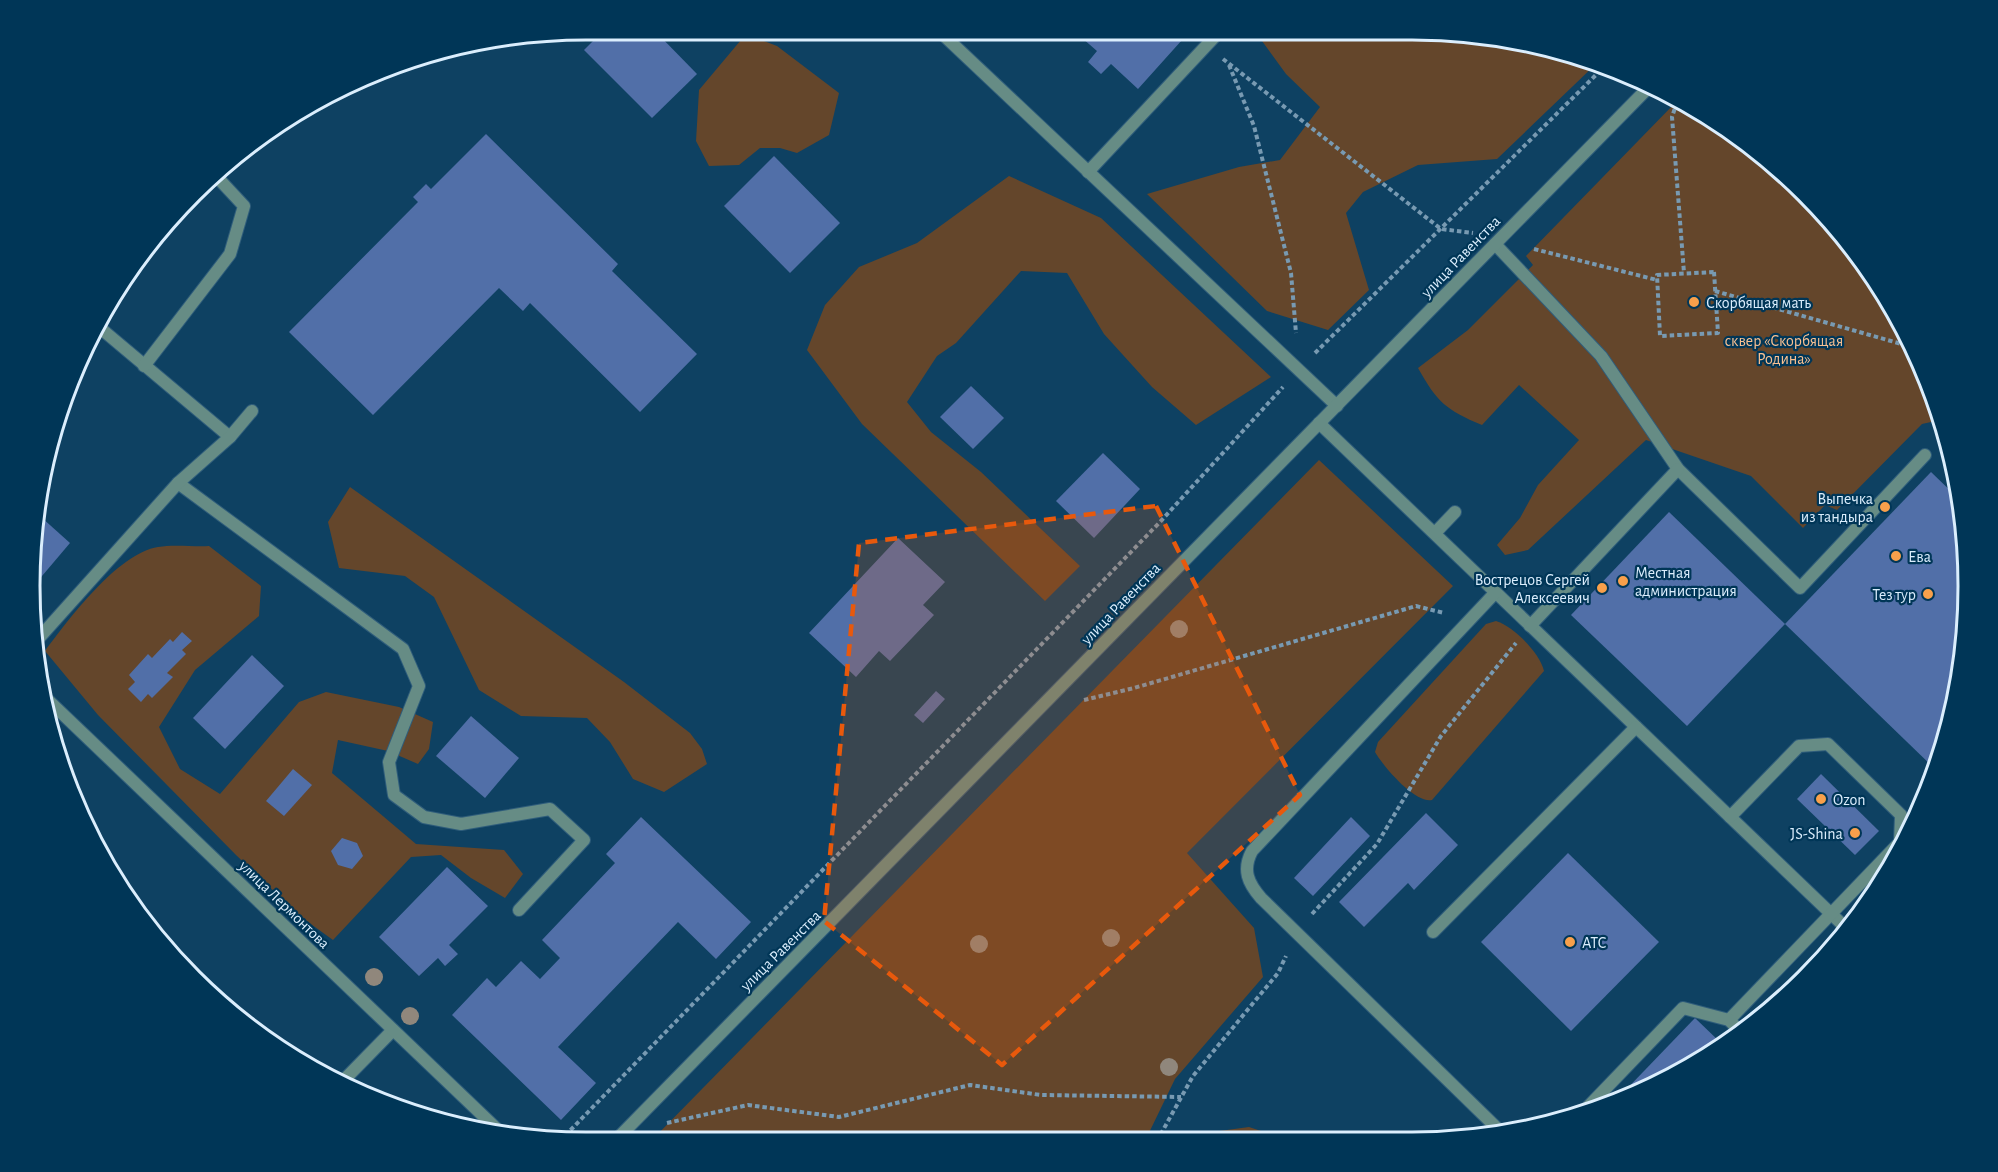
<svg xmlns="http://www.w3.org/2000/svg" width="1998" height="1172" viewBox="0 0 1998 1172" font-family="'Alegreya Sans',sans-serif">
  <rect width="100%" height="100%" fill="#0e4162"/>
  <!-- green -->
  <g fill="#64462b">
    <polygon points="1267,31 1449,31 1597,63 1497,159 1418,165 1363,192 1346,213 1369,290 1328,330 1267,311 1147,194 1239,167 1280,160 1320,107 1286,74 1262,41"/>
    <polygon points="746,34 777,46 839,93 829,135 797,153 780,148 760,148 739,165 709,166 696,141 699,90"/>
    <path d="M1676,102L1721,124L1764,159L1810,212L1853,251L1874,277L1926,374L1940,420L1922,424L1837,510L1825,505L1803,528L1751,476L1646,440L1528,550L1505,555L1497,545L1520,518L1538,485L1579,440L1519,385L1482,425C1446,410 1437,402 1418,368L1468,330L1533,265L1526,256Z"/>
    <polygon points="1009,176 1101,218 1271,377 1196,425 1152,387 1104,334 1067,273 1021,271 956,343 937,356 907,402 931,432 981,472 1080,566 1045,601 862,424 807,350 825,305 859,267 917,243"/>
    <polygon points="1319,460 1453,586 1187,853 1254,928 1263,977 1175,1079 1145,1141 651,1141"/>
    <polygon points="350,487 624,682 690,733 702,749 707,764 664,792 633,779 610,742 587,718 521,716 479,690 434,597 405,576 339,568 328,522"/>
    <path d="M209,546L261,586L259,616L195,670L159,727L180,769L220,794L299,702L326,692L399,707L433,722L429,749L418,764L388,751L338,740L332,773L416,844L504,850L523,874L505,898L471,878L441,855L411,857L333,940L301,917L236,855L98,715L45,651C68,620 118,553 158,547C174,544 193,547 209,546Z"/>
    <path d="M1496,621C1513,626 1540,653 1544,671L1432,800C1415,804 1383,766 1375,752L1378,742L1486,624Z"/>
    <polygon points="1249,1127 1270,1134 1277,1141 1186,1141 1212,1132"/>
  </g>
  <!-- building -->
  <g fill="#516fa8">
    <polygon points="604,30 654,30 697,74 652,118 584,50"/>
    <polygon points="1074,31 1172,31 1182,40 1138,89 1111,64 1101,74 1088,62 1097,51"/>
    <polygon points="486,134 618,264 612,271 697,354 640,412 530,303 523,311 499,288 373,415 289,332 418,202 413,197 426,184 431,189"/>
    <polygon points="774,156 840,223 790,273 724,206"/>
    <polygon points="971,386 1004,418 973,449 940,417"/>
    <polygon points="1103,453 1140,489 1094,538 1056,501"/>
    <polygon points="1931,472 1960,500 1968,586 1957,695 1935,769 1785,624"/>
    <polygon points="1669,512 1785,624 1687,726 1571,615"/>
    <polygon points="41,517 70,543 31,589 30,586"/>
    <polygon points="898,538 945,582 923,605 934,615 890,661 879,651 856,677 809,633"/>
    <polygon points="182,632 192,641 182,650 186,654 167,673 173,677 152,698 148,694 141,702 128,689 135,682 129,675 148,654 152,658 170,639 173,642"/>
    <polygon points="252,655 284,686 225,749 193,718"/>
    <polygon points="936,691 945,699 923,723 914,715"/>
    <polygon points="471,716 519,758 485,798 436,756"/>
    <polygon points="293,769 312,785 284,816 266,801"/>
    <polygon points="1821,774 1879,831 1855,855 1797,799"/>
    <polygon points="1426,813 1458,845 1414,890 1408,883 1364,927 1339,902"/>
    <polygon points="641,817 751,922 716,959 678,922 558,1047 596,1083 561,1120 452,1015 487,978 496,987 521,961 540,979 560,958 542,940 615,863 606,854"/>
    <polygon points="1351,817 1370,836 1313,896 1294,878"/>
    <polygon points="342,838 357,843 363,856 352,869 338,865 331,851"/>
    <polygon points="1568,853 1659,942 1571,1031 1481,942"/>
    <polygon points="447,867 488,906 449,945 458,954 445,966 438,958 419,976 379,937"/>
    <polygon points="1695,1018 1722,1044 1690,1068 1619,1097"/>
  </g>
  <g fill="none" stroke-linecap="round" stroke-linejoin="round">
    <defs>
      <g id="service">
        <polyline points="938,30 1337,406"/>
        <polyline points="1088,172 1220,31"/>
        <polyline points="1495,244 1601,356 1678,469 1800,588 1925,455"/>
        <polyline points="99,327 230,437"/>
        <polyline points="144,366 230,254 244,206 217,177"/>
        <polyline points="1319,423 1846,928"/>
        <polyline points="178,483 403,649 419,686 389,762 394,795 424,817 461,824 550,809 584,840 519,910"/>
        <polyline points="1435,533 1455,512"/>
        <path d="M1495,593L1252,851C1242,870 1248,883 1261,898L1501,1132"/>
        <polyline points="1530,626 1678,469"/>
        <polyline points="39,638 178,483 230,437 252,411"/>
        <polyline points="1433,932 1636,727"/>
        <polyline points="1729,1020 1900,842 1901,815 1828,744 1799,746 1730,817"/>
        <polyline points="343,1081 393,1030"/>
        <polyline points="1584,1111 1683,1008 1729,1020 1740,1031"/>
      </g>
      <g id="minor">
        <polyline points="49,701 498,1130"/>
        <polyline points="615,1141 1648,88"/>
      </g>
    </defs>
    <!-- service casing -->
    <use href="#service" stroke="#2f5d7b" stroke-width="14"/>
    <!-- minor casing -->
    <use href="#minor" stroke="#2f5d7b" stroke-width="14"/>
    <!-- path -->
    <g stroke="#789ab2" stroke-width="4" stroke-dasharray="4.5 3" stroke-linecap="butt">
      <polyline points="1223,59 1441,229 1473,233"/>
      <polyline points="1229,65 1254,126 1291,273 1296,333"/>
      <polyline points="1677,102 1672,117 1684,273"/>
      <polyline points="1790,181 1817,208"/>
      <polyline points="1534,249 1657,280"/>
      <polygon points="1714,272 1718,333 1660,336 1657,275"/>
      <polyline points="1715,291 1912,347"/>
      <polyline points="1315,353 1605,66"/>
      <polyline points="1084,700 1134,688 1416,606 1444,613"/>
      <polyline points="1312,914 1377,844 1441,736 1516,643"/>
      <polyline points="667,1123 748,1105 839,1117 970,1085 1041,1095 1181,1097"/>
      <polyline points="560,1141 1160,522 1283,387"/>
      <polyline points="1157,1141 1193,1076 1278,973 1286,956"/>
    </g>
    <!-- service -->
    <use href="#service" stroke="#668c85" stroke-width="12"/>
    <!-- minor -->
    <use href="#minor" stroke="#668c85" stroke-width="12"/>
  </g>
  <!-- trees -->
  <g fill="#90877c">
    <circle cx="1179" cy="629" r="9"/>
    <circle cx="1111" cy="938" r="9"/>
    <circle cx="979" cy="944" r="9"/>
    <circle cx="374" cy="977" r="9"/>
    <circle cx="410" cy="1016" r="9"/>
    <circle cx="1169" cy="1067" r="9"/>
  </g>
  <!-- marked area -->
  <path fill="#e8590c" fill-opacity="0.2" stroke="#e8590c" stroke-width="4.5" stroke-dasharray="12 8" stroke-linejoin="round" d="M1156,506L1300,795L1002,1065L824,921L859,543Z"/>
  <!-- markers -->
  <g fill="#f8a04b" stroke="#003657" stroke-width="2">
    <circle cx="1694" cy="302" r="6"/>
    <circle cx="1885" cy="507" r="6"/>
    <circle cx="1896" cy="556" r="6"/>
    <circle cx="1623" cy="581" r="6"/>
    <circle cx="1602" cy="588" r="6"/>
    <circle cx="1928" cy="594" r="6"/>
    <circle cx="1821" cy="799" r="6"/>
    <circle cx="1855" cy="833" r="6"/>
    <circle cx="1570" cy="942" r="6"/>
  </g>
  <g text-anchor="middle" stroke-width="4.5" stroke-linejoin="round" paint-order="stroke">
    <!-- street labels -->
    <g font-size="16" fill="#dbeefd" stroke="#003657">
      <text transform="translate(1460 256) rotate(-46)" y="6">улица Равенства</text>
      <text transform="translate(1120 603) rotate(-46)" y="6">улица Равенства</text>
      <text transform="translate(285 904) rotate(44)" y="6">улица Лермонтова</text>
      <text transform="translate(780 950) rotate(-45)" y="6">улица Равенства</text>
    </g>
    <!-- poi labels -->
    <g font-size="16" fill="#dbeefd" stroke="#003657" text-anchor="start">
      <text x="1706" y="308">Скорбящая мать</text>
      <text x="1873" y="504" text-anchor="end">Выпечка<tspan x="1873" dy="18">из тандыра</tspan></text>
      <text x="1908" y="562">Ева</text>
      <text x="1635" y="578">Местная<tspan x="1635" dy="18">администрация</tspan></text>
      <text x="1590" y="585" text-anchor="end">Вострецов Сергей<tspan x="1590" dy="18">Алексеевич</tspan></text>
      <text x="1916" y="600" text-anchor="end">Тез тур</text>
      <text x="1833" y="805">Ozon</text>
      <text x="1843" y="839" text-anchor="end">JS-Shina</text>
      <text x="1582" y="948">АТС</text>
    </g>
    <!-- park labels -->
    <g font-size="16" fill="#fac191" stroke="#003657">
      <text x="1784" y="346">сквер «Скорбящая<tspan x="1784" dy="18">Родина»</tspan></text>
    </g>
  </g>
  <!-- crop -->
  <path d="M0 0H1998V1172H0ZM586 40H1412A546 546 0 0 1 1958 586V586A546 546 0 0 1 1412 1132H586A546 546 0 0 1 40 586V586A546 546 0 0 1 586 40Z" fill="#003657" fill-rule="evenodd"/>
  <path fill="none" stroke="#dbeefd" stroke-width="3" d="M586 40H1412A546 546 0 0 1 1958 586V586A546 546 0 0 1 1412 1132H586A546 546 0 0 1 40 586V586A546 546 0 0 1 586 40Z"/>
</svg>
